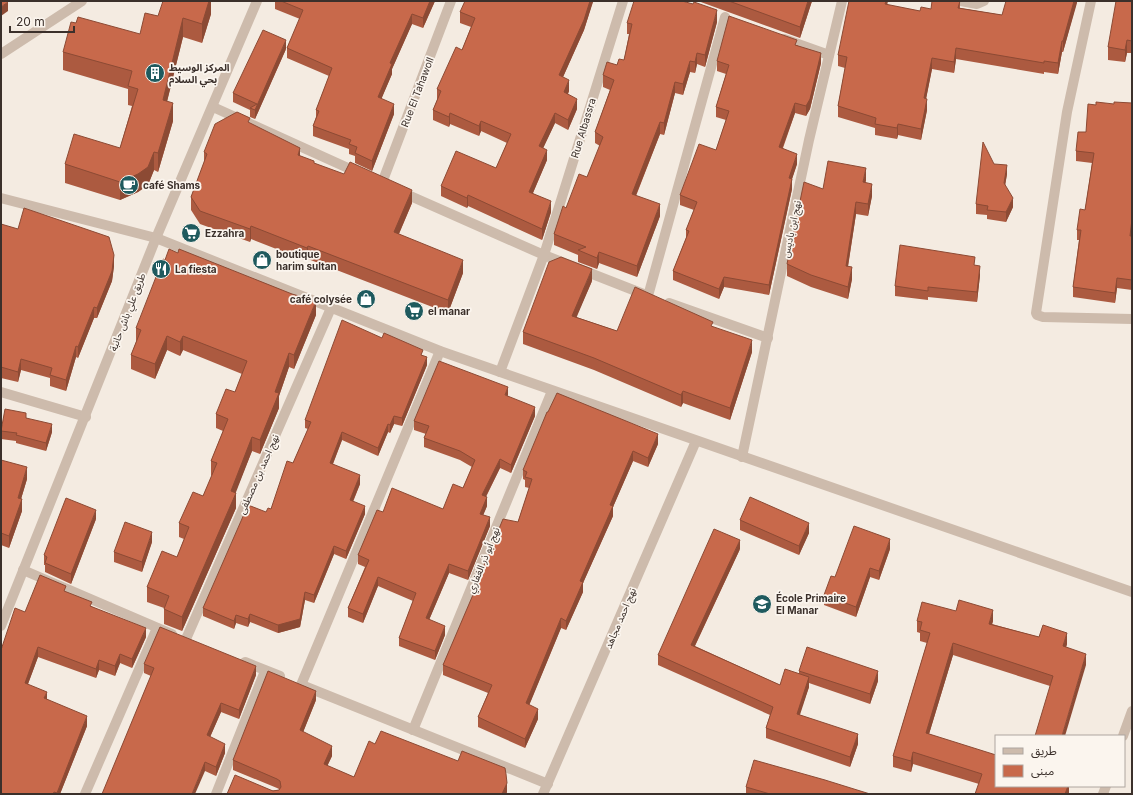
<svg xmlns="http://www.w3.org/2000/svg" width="1133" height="795" viewBox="0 0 1133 795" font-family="Inter,'Noto Sans Arabic',sans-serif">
  <rect width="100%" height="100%" fill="#f4ebe1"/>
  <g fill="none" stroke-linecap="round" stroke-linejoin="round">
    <!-- minor -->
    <g stroke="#cdbbac" stroke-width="10">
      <polyline points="961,1 977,4 984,1"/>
      <polyline points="1091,1 1067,112 1036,313 1037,315 1043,317 1132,319"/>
      <polyline points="784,39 829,55"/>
      <polyline points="1,54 82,1"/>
      <polyline points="213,107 359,173"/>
      <polyline points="382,183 451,1"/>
      <polyline points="399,191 544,255 646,295"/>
      <polyline points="1,198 156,238 440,351 1132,592"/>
      <polyline points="648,296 725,17"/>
      <polyline points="669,303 768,338"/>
      <polyline points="500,372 544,255 623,1"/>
      <polyline points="1,392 86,417"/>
      <polyline points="742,457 809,140 842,1"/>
      <polyline points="23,570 172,634"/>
      <polyline points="1,626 156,238 257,1"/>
      <polyline points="186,639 331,308"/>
      <polyline points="245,662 280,676"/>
      <polyline points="301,685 440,351"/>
      <polyline points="304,686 548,784"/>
      <polyline points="413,730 552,391"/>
      <polyline points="1123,736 1132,711"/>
      <polyline points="85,794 157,628"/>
      <polyline points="216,794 265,671"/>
      <polyline points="543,794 696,441"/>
      <polyline points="1103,794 1106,786"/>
    </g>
  </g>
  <!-- wall -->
  <g fill="#ac5a40">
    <polygon points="211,1 211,14 202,43 183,37 167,101 173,121 158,172 154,170 148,185 138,192 120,200 65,183 65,164 120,148 132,106 128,105 128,89 63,70 63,52 140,34"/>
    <polygon points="275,1 435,1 423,28 412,24 392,69 392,74 381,99 394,114 372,171 355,163 355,156 349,154 349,149 313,136 313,126 316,117 316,110 329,76 287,58 287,48 300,19 275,9"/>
    <polygon points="593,1 584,30 563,77 569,91 568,94 577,109 568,130 555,123 543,148 547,160 533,193 551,212 542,240 468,206 467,208 441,196 441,186 496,168 507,143 481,131 479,136 450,124 449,127 433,120 433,110 437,100 437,89 462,50 471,27 460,23 460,12"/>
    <polygon points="698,1 812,1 800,38"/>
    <polygon points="960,1 960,8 1002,15 1077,1 1063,52 1062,52 1058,74 1044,72 1044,74 956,59 954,73 932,69 926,99 927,110 921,140 898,135 897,139 875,135 875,128 838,117 838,106 845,68 838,66 838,55 887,5 920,11 931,9"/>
    <polygon points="1132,1 1132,53 1127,53 1125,62 1108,60 1108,47"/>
    <polygon points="717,22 705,67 697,64 695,73 690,72 683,95 675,93 664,135 660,134 636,196 660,216 637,277 599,263 597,269 578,262 578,255 554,245 554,234 566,208 587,177 600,146 595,143 595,132 610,90 603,87 603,75 624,60 629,34 627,34 627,23"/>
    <polygon points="797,45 821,63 810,109 806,116 795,113 783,148 797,164 792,179 792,189 769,295 724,287 719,299 673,280 673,271 686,238 686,230 694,210 680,205 680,195 716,150 726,120 716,117 716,107 726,74 717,71 717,61"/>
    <polygon points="286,49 255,119 250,117 250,110 233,102 233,93"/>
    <polygon points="1132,103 1132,229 1131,236 1132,236 1132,290 1117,288 1115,303 1073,297 1073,287 1079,240 1077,240 1077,230 1085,210 1092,163 1076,161 1076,151 1086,132 1096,105"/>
    <polygon points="250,123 300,156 314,163 412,203 399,234 463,273 448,313 308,259 307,261 251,239 250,242 200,224 191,210 191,197 204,163 204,152"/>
    <polygon points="994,164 1007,174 1005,185 1013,207 1006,222 987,219 987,215 976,214 976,204"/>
    <polygon points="866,180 865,183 872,196 868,216 856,214 848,267 852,279 848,299 811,287 787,276 787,264 823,189"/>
    <polygon points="1,224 114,266 112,281 97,318 94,318 78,358 76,357 66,391 50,386 50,378 21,370 18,382 1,378"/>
    <polygon points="975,265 980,275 977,302 928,297 928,300 895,296 895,286"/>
    <polygon points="592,281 576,317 617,331 713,327 752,352 730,420 683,403 681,407 594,370 523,344 523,332"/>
    <polygon points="316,315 294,369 289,367 279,396 279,408 260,454 252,451 235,493 236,508 182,631 164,624 164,608 147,602 147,587 177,557 184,539 179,537 179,523 203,496 212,476 211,475 211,461 223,431 216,428 216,414 235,392 242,374 183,350 180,356 167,350 155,379 131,369 131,355 136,342 136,328"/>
    <polygon points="382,338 423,356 427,365 402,426 394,424 390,433 388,432 378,456 342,440 333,464 360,484 353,502 365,514 346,559 334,554 314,603 305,600 300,627 278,633 250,622 248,627 236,623 234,629 203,616 203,608 271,509 293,463 308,429 305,428 305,420"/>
    <polygon points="508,396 535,416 511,473 500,468 486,497 487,506 483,515 490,526 468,580 449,573 429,620 445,635 435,660 399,646 399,638 413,601 378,586 363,623 348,617 348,608 365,567 358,564 358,555 383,512 443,509 463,488 472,467 460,460 424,447 424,438 426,434 414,430 414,421"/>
    <polygon points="26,418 52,432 46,451 16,443 16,441 1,439 1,431"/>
    <polygon points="658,444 648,467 633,461 613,507 613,516 583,583 583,592 566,630 561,628 529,705 538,719 525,748 478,727 478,717 488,693 443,675 443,665 480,580 480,575 518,522 529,488 525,487 525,480 523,479 523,470"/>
    <polygon points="1,460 27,479 21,499 22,511 9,548 1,545"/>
    <polygon points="96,519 71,584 45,572 45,565 44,565 44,555"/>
    <polygon points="740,520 809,533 799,555 740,530"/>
    <polygon points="152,542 142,572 114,562 114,552"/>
    <polygon points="740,549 695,646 780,685 799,674 799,671 878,681 870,704 809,683 809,687 799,715 858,744 850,767 766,738 766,728 770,715 658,665 658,655"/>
    <polygon points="890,549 879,580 870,577 856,617 824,605 824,595 835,577"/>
    <polygon points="66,592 146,637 132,668 120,663 115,676 99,670 96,678 38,657 28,684 47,699 87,726 60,794 1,794 25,612"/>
    <polygon points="917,621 993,621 992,624 1039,637 1067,644 1066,647 1086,665 1050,686 953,655 929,734 1069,786 1069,794 979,784 913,764 911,772 893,767 893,756 927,643 920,641 920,633 917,632"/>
    <polygon points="144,664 256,675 239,719 221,712 210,737 225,753 216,776 205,771 107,783 151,676 144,673"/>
    <polygon points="316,700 303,732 332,756 327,766 354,777 375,744 507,792 506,794 227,794 279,790 279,789 277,788 233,770 233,760"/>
    <polygon points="746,787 870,794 746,794"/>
  </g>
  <!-- shaded-wall -->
  <g fill="#8c4a34">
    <polygon points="209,1 211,1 211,14 202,43 202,24"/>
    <polygon points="430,1 435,1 423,28 423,18"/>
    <polygon points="590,1 593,1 593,2 584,30 559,86 559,75"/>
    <polygon points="808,1 812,1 800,38 800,27"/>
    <polygon points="886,1 888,1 885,15 885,4"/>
    <polygon points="1074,1 1077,1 1077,3 1063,52 1063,41"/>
    <polygon points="8,2 8,11 1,16 1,7"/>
    <polygon points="717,10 717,22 705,67 705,55"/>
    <polygon points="412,14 412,24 392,69 392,74 378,107 378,97 390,63"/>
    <polygon points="183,18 183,37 163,118 163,100"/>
    <polygon points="286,40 286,49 255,119 255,110"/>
    <polygon points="1127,40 1127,53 1125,62 1125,50"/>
    <polygon points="1062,41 1062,52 1058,74 1058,63"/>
    <polygon points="956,48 956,59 954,73 954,62"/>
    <polygon points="697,53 697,64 695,73 695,62"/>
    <polygon points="821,53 821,63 810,109 806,116 806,106"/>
    <polygon points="932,58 932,69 924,109 924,98"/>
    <polygon points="690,61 690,72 683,95 683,84"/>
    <polygon points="569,80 569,91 564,102 564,92"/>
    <polygon points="675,82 675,93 664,135 664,123"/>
    <polygon points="577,99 577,109 568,130 568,120"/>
    <polygon points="927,99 927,110 921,140 921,129"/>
    <polygon points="173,103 173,121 158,172 158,153"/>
    <polygon points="795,103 795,113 779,157 779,147"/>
    <polygon points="394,104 394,114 372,171 372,161"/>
    <polygon points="450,113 450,124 449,127 449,117"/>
    <polygon points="555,113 555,123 539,157 539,146"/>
    <polygon points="481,121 481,131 479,136 479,126"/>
    <polygon points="660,122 660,134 632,205 632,194"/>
    <polygon points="898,124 898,135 897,139 897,128"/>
    <polygon points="300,148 300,161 298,155"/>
    <polygon points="547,150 547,160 529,202 529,192"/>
    <polygon points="154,152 154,170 148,185 138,192 120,200 120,182"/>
    <polygon points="797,154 797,164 789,188 789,178"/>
    <polygon points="1007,165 1007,174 1004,192 1004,183"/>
    <polygon points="866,168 866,180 863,194 863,182"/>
    <polygon points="792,179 792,189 769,295 769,285"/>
    <polygon points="872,184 872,196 868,216 868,204"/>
    <polygon points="412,190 412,203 394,245 394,232"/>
    <polygon points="468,195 468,206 467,208 467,198"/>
    <polygon points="1013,198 1013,207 1006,222 1006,212"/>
    <polygon points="551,201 551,212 542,240 542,229"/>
    <polygon points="856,202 856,214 846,278 846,266"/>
    <polygon points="660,204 660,216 637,277 637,266"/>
    <polygon points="1132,219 1132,229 1130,246 1130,236"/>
    <polygon points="251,226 251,239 250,242 250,229"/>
    <polygon points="308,246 308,259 307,261 307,248"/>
    <polygon points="599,252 599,263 597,269 597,258"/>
    <polygon points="114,255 114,266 112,281 97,318 97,308"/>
    <polygon points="463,260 463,273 448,313 448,300"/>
    <polygon points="980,266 980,275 977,302 977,292"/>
    <polygon points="852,267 852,279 848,299 848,287"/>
    <polygon points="592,269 592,281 572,328 572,316"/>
    <polygon points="724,277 724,287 719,299 719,289"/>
    <polygon points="1117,278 1117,288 1115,303 1115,293"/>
    <polygon points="316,301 316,315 294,369 294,355"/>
    <polygon points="94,307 94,318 78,358 78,347"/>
    <polygon points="167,336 167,350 155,379 155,364"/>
    <polygon points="183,336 183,350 180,356 180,342"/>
    <polygon points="752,340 752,352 730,420 730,408"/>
    <polygon points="76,346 76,357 66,391 66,380"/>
    <polygon points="289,353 289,367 279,396 279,408 260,454 260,440 275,392"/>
    <polygon points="427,357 427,365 402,426 402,418"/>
    <polygon points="21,359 21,370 18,382 18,372"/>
    <polygon points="508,387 508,396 505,395"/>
    <polygon points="683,391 683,403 681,407 681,395"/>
    <polygon points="535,407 535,416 511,473 511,465"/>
    <polygon points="394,416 394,424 390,433 390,425"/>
    <polygon points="52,424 52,432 46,451 46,443"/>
    <polygon points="388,424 388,432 378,456 378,448"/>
    <polygon points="342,432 342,440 330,471 330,463"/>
    <polygon points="658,434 658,444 648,467 648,458"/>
    <polygon points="252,437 252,451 231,505 231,491"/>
    <polygon points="633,451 633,461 613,507 613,516 583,583 583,592 566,630 566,621 580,581 610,505"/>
    <polygon points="500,459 500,468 482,504 482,495"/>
    <polygon points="27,467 27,479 18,509 22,499 22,511 9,548 9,536 18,498"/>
    <polygon points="360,475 360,484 350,508 350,500"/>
    <polygon points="236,493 236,508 182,631 182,617"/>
    <polygon points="487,497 487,506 480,523 480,514"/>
    <polygon points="365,506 365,514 346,559 346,551"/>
    <polygon points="96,510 96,519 71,584 71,574"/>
    <polygon points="490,517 490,526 468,580 468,571"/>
    <polygon points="809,523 809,533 799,555 799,546"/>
    <polygon points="152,532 152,542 142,572 142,562"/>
    <polygon points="890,539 890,549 879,580 879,571"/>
    <polygon points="740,540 740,549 691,654 691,645"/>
    <polygon points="334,546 334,554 314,603 314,595"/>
    <polygon points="449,564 449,573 426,627 426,618"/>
    <polygon points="870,568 870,577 856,617 856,607"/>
    <polygon points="378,577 378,586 363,623 363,614"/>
    <polygon points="305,592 305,600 300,627 278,633 278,625"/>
    <polygon points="993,610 993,621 989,635 989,624"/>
    <polygon points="250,614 250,622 248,627 248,619"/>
    <polygon points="236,615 236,623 234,629 234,621"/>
    <polygon points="561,618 561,628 526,713 526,703"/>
    <polygon points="445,626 445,635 435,660 435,651"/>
    <polygon points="146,628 146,637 132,668 132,659"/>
    <polygon points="1067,633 1067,644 1063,657 1063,646"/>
    <polygon points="953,643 953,655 926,744 926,733"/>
    <polygon points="38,647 38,657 25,692 25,683"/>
    <polygon points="120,654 120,663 115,676 115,666"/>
    <polygon points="1086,654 1086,665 1065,736 1062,736"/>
    <polygon points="99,660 99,670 96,678 96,669"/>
    <polygon points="256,666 256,675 239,719 239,710"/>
    <polygon points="878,671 878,681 870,704 870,694"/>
    <polygon points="809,677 809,687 797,724 797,714"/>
    <polygon points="316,691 316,700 300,740 300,730"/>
    <polygon points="47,692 47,701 44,698"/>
    <polygon points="221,703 221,712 207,744 207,735"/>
    <polygon points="538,709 538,719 525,748 525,739"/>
    <polygon points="87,716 87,726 60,794 57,794"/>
    <polygon points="858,734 858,744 850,767 850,757"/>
    <polygon points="225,744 225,753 216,776 216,767"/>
    <polygon points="332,746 332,756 324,773 324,764"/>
    <polygon points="913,752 913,764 911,772 911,761"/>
    <polygon points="205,762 205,771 195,794 192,794"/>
    <polygon points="507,783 507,792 506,794 502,794"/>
    <polygon points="1068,786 1069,786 1069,794 1065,794"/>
  </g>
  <!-- building -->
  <g fill="#c8694b" stroke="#8c4a34">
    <polygon points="1,1 8,1 8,2 1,7"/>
    <polygon points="163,1 209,1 202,24 183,18 163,100 173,103 158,153 154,152 148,167 138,174 120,182 65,164 74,134 120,148 138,89 128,86 132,71 63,52 71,22 76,23 78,17 140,34 145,13 158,16"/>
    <polygon points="281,1 430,1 423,18 412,14 390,63 392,64 378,97 394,104 372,161 355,153 357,147 349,144 351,140 313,126 319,111 316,110 332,68 287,48 303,10"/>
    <polygon points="465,1 590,1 584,20 559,75 569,80 564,92 577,99 568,120 555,113 539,146 547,150 529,192 551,201 542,229 468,195 467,198 441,186 456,151 496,168 511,134 481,121 479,126 450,113 449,117 433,110 441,91 437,89 456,47 462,50 475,18 460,12"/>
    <polygon points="634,1 682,1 693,4 694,2 717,10 705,55 697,53 695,62 690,61 683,84 675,82 664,123 660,122 632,194 660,204 637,266 599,252 597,258 578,250 586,247 554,234 563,206 566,208 579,174 587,177 603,137 595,132 614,80 603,75 607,62 617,65 619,59 624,60 632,24 627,23"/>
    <polygon points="729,1 808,1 800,27"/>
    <polygon points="849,1 886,1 885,4 920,11 921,7 931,9 932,1 960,1 958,8 1002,15 1006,1 1074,1 1063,41 1062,41 1058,63 1044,61 1044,63 956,48 954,62 932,58 924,98 927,99 921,129 898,124 897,128 875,124 876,118 838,106 847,57 838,55"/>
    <polygon points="1116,1 1132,1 1132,41 1127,40 1125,50 1108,47"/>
    <polygon points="729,16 797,40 795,45 821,53 810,99 806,106 795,103 779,147 797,154 789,178 792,179 769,285 724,277 719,289 673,271 689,231 686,230 697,202 680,195 699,144 716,150 729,111 716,107 729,65 717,61"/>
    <polygon points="263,30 286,40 255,110 250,108 257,104 233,93"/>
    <polygon points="1096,102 1114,104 1114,102 1132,103 1132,219 1130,236 1132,236 1132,280 1117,278 1115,293 1073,287 1081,230 1077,230 1080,209 1085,210 1094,153 1076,151 1078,132 1086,132 1088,104 1096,105"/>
    <polygon points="237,112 250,118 248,122 300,148 298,155 314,161 314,163 344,174 350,162 412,190 394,232 463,260 448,300 308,246 307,248 251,226 250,229 200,211 191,197 207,154 204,152 215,124"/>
    <polygon points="983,142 994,164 1007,165 1004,183 1013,198 1006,212 987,210 988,206 976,204"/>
    <polygon points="828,161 866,168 863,182 872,184 868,204 856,202 846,266 852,267 848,287 811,275 787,264 804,182 823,189"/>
    <polygon points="24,208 109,237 114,255 112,271 97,308 94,307 78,347 76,346 66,380 50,375 52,368 21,359 18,372 1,367 1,224 18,229"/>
    <polygon points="900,245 975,257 974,265 980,266 977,292 928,287 928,291 895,286"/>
    <polygon points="169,249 178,253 179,249 292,294 316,301 294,355 289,353 275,392 279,393 260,440 252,437 231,491 236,493 182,617 164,609 169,596 147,587 162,551 177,557 189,527 179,523 193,492 203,496 217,463 211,461 228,419 216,414 226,389 235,392 247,361 183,336 180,342 167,336 155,364 131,355 141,330 136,328 163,259 165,260"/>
    <polygon points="561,257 592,269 572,316 617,331 635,287 713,322 711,326 752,340 730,408 683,391 681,395 594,358 523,332 549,262"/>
    <polygon points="342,320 382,338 384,333 423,350 421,355 427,357 402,418 394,416 390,425 388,424 378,448 342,432 330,463 360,475 350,500 365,506 346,551 334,546 314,595 305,592 300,619 278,625 250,614 248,619 236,615 234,621 203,608 248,505 266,512 268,508 271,509 287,461 293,463 311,422 305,420"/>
    <polygon points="439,361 508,387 505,395 535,407 511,465 500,459 482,495 487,497 480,514 490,517 468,571 449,564 426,618 445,626 435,651 399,638 416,593 378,577 363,614 348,608 369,560 358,555 377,510 383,512 392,488 443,509 453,484 463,488 475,460 460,451 424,438 429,426 414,421"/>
    <polygon points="557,393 658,434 648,458 633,451 610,505 613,506 580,581 583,582 566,621 561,618 526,703 538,709 525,739 478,717 492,685 443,665 481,576 480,575 503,519 518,522 532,479 525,477 527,472 523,470 547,412 548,412"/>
    <polygon points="5,409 26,413 26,418 52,424 46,443 16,435 17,433 1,431"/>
    <polygon points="1,460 27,467 18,498 22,499 9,536 1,533"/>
    <polygon points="750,497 809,523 799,546 740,520"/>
    <polygon points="66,498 96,510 71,574 45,563 47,557 44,555"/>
    <polygon points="125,522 152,532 142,562 114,552"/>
    <polygon points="854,526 890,539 879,571 870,568 856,607 824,595 831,576 835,577"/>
    <polygon points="714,529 740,540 691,645 780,685 785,669 809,677 797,714 858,734 850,757 766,728 773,707 658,655"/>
    <polygon points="40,575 66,586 64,591 92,602 90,606 146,628 132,659 120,654 115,666 99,660 96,669 38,647 25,683 47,692 44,698 87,716 57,793 54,792 53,794 1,794 1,650 15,608 25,612"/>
    <polygon points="959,600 993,610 989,624 1039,637 1043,625 1067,633 1063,646 1086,654 1062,736 1035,736 1053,676 953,643 926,733 996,755 996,786 1068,786 1065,794 975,794 982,774 913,752 911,761 893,756 930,633 920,630 922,622 917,621 922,602 956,611"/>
    <polygon points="160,627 256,666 239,710 221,703 207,735 225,744 216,767 205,762 192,794 102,794 154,668 144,664"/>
    <polygon points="807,647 878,671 870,694 799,671"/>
    <polygon points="268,671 316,691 300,730 332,746 324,764 354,777 369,741 375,744 381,731 458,761 462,751 505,768 506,774 507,783 502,794 227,794 235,775 273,791 279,790 281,787 280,781 277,779 233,760"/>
    <polygon points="754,760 825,780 870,794 770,794 746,787"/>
  </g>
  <!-- icons -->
  <defs>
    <symbol id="building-disc" viewBox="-11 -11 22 22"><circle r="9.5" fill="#1f5a5e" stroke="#fbf5ee"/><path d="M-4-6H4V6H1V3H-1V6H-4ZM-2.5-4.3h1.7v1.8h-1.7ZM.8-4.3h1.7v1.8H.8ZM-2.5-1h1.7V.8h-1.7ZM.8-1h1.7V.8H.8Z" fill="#fff"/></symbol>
    <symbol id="cafe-disc" viewBox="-11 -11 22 22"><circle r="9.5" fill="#1f5a5e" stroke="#fbf5ee"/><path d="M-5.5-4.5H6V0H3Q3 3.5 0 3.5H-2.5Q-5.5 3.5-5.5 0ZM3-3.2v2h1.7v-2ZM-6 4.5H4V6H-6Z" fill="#fff"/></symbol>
    <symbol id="supermarket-disc" viewBox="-11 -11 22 22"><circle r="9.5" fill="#1f5a5e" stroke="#fbf5ee"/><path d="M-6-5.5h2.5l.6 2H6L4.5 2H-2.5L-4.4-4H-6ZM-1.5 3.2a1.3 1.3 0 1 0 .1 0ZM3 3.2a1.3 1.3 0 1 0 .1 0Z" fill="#fff"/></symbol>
    <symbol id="shop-disc" viewBox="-11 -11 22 22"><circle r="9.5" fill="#1f5a5e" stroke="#fbf5ee"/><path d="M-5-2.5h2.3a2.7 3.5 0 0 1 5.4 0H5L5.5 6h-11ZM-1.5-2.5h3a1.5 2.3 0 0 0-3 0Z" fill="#fff"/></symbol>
    <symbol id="restaurant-disc" viewBox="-11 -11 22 22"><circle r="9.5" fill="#1f5a5e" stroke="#fbf5ee"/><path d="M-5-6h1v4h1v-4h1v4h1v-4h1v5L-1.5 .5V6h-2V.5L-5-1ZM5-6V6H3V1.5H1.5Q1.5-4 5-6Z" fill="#fff"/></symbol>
    <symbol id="school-disc" viewBox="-11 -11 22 22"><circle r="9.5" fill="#1f5a5e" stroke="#fbf5ee"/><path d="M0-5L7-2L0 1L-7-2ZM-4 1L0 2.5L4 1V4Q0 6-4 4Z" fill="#fff"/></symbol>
  </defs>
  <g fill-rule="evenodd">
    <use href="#building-disc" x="144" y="62" width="22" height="22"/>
    <use href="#cafe-disc" x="118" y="174" width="22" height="22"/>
    <use href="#supermarket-disc" x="180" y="222" width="22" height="22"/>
    <use href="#shop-disc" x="251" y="249" width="22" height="22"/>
    <use href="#restaurant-disc" x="150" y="258" width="22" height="22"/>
    <use href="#shop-disc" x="355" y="288" width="22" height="22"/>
    <use href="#supermarket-disc" x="403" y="300" width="22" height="22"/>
    <use href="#school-disc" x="751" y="593" width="22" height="22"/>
  </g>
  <g text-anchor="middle" stroke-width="3.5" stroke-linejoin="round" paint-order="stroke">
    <!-- poi labels -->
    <g font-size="10" font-weight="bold" fill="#3b302b" stroke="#fbf5ee" text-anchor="start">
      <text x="169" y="71">المركز الوسيط<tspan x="169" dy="12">بحي السلام</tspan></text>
      <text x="143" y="189">café Shams</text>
      <text x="205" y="237">Ezzahra</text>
      <text x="276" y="258">boutique<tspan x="276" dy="12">harim sultan</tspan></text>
      <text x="175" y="273">La fiesta</text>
      <text x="352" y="303" text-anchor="end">café colysée</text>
      <text x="428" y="315">el manar</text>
      <text x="776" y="602">École Primaire<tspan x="776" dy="12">El Manar</tspan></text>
    </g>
    <!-- street labels -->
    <g font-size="10" fill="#3b302b" stroke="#fbf5ee">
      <text transform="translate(417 92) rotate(-69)" y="4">Rue El Tahawoll</text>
      <text transform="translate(583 128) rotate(-73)" y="4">Rue Albassra</text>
      <text transform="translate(791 229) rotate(-78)" y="4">نهج ابن باديس</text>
      <text transform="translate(127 312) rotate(-69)" y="4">طريق علي باش حانبة</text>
      <text transform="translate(258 474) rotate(-66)" y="4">نهج احمد بن مصطفى</text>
      <text transform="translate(483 560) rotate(-68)" y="4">نهج أبو ذر الغفاري</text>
      <text transform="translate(620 618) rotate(-67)" y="4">نهج احمد مجاهد</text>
    </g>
  </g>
  <!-- border -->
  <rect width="1133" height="795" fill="none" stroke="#3b302b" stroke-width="4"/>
  <!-- legend -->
  <rect x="995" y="735" width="130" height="52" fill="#fbf5ee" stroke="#aea6a0"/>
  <rect x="1003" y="748" width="20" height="6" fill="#cdbbac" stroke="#aea6a0"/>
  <text x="1031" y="755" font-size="12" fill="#3b302b">طريق</text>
  <rect x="1003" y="765" width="20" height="12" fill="#c8694b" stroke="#aea6a0"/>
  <text x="1031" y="775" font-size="12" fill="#3b302b">مبنى</text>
  <!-- scale -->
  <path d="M10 26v6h64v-6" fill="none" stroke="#3b302b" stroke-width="2"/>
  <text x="16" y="26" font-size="12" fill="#3b302b" stroke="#fbf5ee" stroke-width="3" paint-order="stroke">20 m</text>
</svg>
